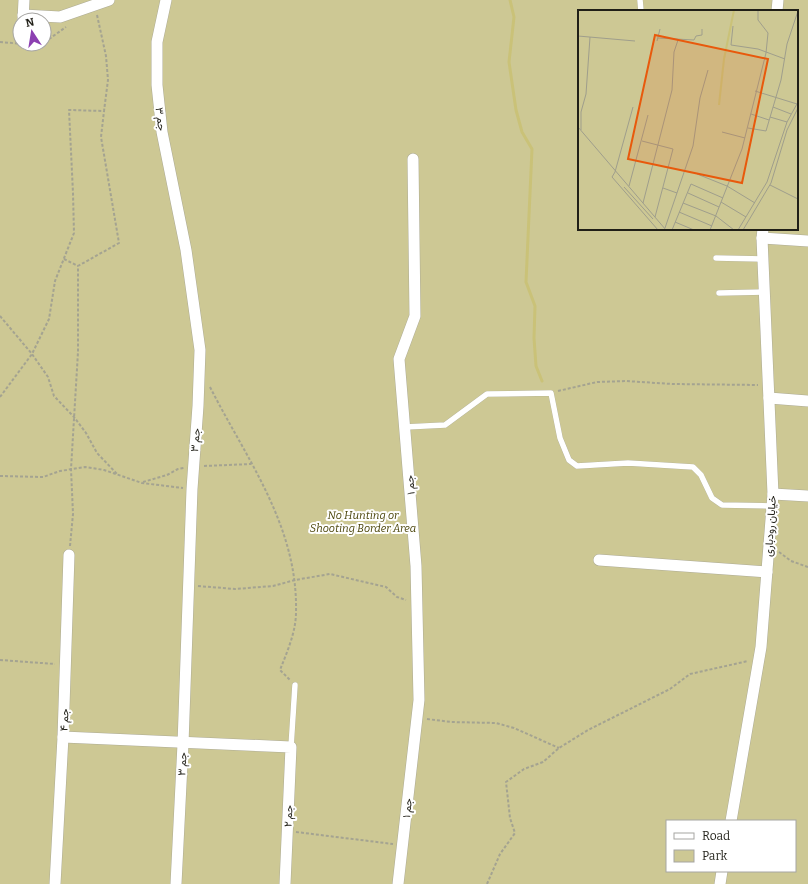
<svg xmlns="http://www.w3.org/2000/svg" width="808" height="884" viewBox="0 0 808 884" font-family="Bitter,Vazirmatn,serif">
  <rect width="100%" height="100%" fill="#f4f2da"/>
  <!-- park -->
  <path fill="#cdc894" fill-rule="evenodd" d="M0,0H808V884H0ZM579,11H797V229H579ZM20,20H44V44H20ZM667,821H795V871H667Z"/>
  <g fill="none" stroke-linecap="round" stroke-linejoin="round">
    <!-- stream -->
    <polyline stroke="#cac278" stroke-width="3" points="510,0 514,17 509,62 516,110 522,132 532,149 526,282 535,306 534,338 536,366 542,381"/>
    <defs>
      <g id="service">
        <polyline points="640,0 641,11"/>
        <polyline points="716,258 763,259"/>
        <polyline points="719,293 764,292"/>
        <polyline points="405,427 445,425 487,394 551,393 560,438 569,460 577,466 628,463 693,467 701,475 712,498 722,505 772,506"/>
        <polyline points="291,747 295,685"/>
      </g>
      <g id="minor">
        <polyline points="166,0 157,42 157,85 162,132 186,250 200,350 198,406 192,489 183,744 176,884"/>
        <polyline points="777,11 778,0"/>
        <polyline points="23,15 60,17 109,0"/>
        <polyline points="23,20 24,0"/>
        <polyline points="762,238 808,241"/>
        <polyline points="769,398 808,401"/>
        <polyline points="773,494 808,496"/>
        <polyline points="599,560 767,572"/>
        <polyline points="63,737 291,747 285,884"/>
        <polyline points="731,821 761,647 773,494 762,238 763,229"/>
        <polyline points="55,884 63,737 69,555"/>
        <polyline points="398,884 419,700 416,566 399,359 415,316 413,159"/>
        <polyline points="720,884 722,871"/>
      </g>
    </defs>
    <!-- service casing -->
    <use href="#service" stroke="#adab95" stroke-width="6"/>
    <!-- minor casing -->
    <use href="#minor" stroke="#adab95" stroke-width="12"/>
    <!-- path -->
    <g stroke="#a4a391" stroke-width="2" stroke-dasharray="3 2" stroke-linecap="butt">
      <polyline points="44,40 49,39 66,27"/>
      <polyline points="0,42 23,44"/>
      <polyline points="64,259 78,266"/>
      <polyline points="0,316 32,354 48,377 54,396 74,417 86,433 97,453 118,475"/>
      <path d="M210,387C247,460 298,526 296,612C296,632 287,652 280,670L290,680"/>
      <polyline points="558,391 597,382 626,381 672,384 758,385"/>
      <polyline points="0,397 32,354 49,319 55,281 74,233 73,193 69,110 104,111 108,80 106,56 97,15"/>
      <polyline points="204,466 251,464"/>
      <polyline points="0,476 43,477 60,471 85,467 104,470 142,483 183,488"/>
      <polyline points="143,482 167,475 178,469 184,468"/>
      <polyline points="70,546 73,514 71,469 78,352 78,266 119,243 101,137 104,111"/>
      <polyline points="779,552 791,561 808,567"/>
      <polyline points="198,586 235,589 273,586 295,580 330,574 386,587 397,597 406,600"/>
      <polyline points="0,660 55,664"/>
      <polyline points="427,719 451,722 496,723 514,728 559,748"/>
      <polyline points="296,832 393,844"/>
      <polyline points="487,884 500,854 515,833 510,818 506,782 524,769 543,762 559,748 588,730 670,689 690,674 748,661"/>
    </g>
    <!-- service -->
    <use href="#service" stroke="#fff" stroke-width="5.5"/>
    <!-- minor -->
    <use href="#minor" stroke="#fff" stroke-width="11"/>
  </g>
  <g text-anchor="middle" stroke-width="4" stroke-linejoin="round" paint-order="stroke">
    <!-- street labels -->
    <g font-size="11" fill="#201f17" stroke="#fff">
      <text transform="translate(161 119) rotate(83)" y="4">جم ۳</text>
      <text transform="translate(195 440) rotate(-85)" y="4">جم ۳</text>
      <text transform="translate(410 485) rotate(-94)" y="4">جم ۱</text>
      <text transform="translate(770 526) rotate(-86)" y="4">خیابان رودباری</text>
      <text transform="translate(64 720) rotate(-88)" y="4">جم ۴</text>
      <text transform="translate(182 764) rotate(-87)" y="4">جم ۳</text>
      <text transform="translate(407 808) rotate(-84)" y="4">جم ۱</text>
      <text transform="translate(288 816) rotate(-87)" y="4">جم ۲</text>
    </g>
    <!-- park labels -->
    <g font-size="11" font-style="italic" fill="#4b450a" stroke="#fff">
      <text x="363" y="519">No Hunting or<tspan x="363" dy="13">Shooting Border Area</tspan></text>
    </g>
  </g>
  <!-- overview -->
  <g transform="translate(578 10)">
    <rect width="220" height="220" fill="#f4f2da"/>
    <path d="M0,0H220V220H0Z" fill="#cdc894"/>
    <path fill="none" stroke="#cac278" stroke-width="2" d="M141,95L146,49L156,0"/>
    <path fill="none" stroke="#9f9e8c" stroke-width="1" d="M155,16L153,35L180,39L207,49M0,26L57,31M80,28L116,30L118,26L124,25V19M79,31L82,19M177,81L219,94M55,97L37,162L34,167L80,220M195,97L213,104M173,104L191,110M192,107L209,112M0,117L88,220M170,118L188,121L203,70L209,34L220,1M3,120V102L8,84L12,27M144,122L167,128M64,131L95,139L77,207M119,164L149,176L177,193M192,175L220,189M51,176L70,105M46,177L75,209M85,178L99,183M110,183L141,197M143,192L168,207M65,193L94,80L96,42L100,30M105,193L138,206L156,220M101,202L134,216M97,212L116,220M87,218L115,136L122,88L130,60M94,220L113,174L145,188M132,220L164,139L188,43L190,23L180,10V0M160,220L189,172L209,112L220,92M165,220L193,173L209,120L220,98"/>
    <path fill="#e8590c" fill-opacity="0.15" stroke="#e8590c" stroke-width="2" d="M77,25L190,49L164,173L50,149Z"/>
    <rect width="220" height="220" fill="none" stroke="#201f17" stroke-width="2"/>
  </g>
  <!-- legend -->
  <rect x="666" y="820" width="130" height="52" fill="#ffffff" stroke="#a6a5a2"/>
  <rect x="674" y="833" width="20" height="6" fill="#ffffff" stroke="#a6a5a2"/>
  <text x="702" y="840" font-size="12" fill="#201f17">Road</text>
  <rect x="674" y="850" width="20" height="12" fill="#cdc894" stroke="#a6a5a2"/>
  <text x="702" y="860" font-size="12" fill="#201f17">Park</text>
  <!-- north arrow -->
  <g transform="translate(32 32) rotate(348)"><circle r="19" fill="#ffffff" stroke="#a6a5a2"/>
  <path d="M0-3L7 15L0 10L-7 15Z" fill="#8c40b1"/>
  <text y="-6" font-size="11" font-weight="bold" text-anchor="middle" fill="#201f17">N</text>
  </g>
</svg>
